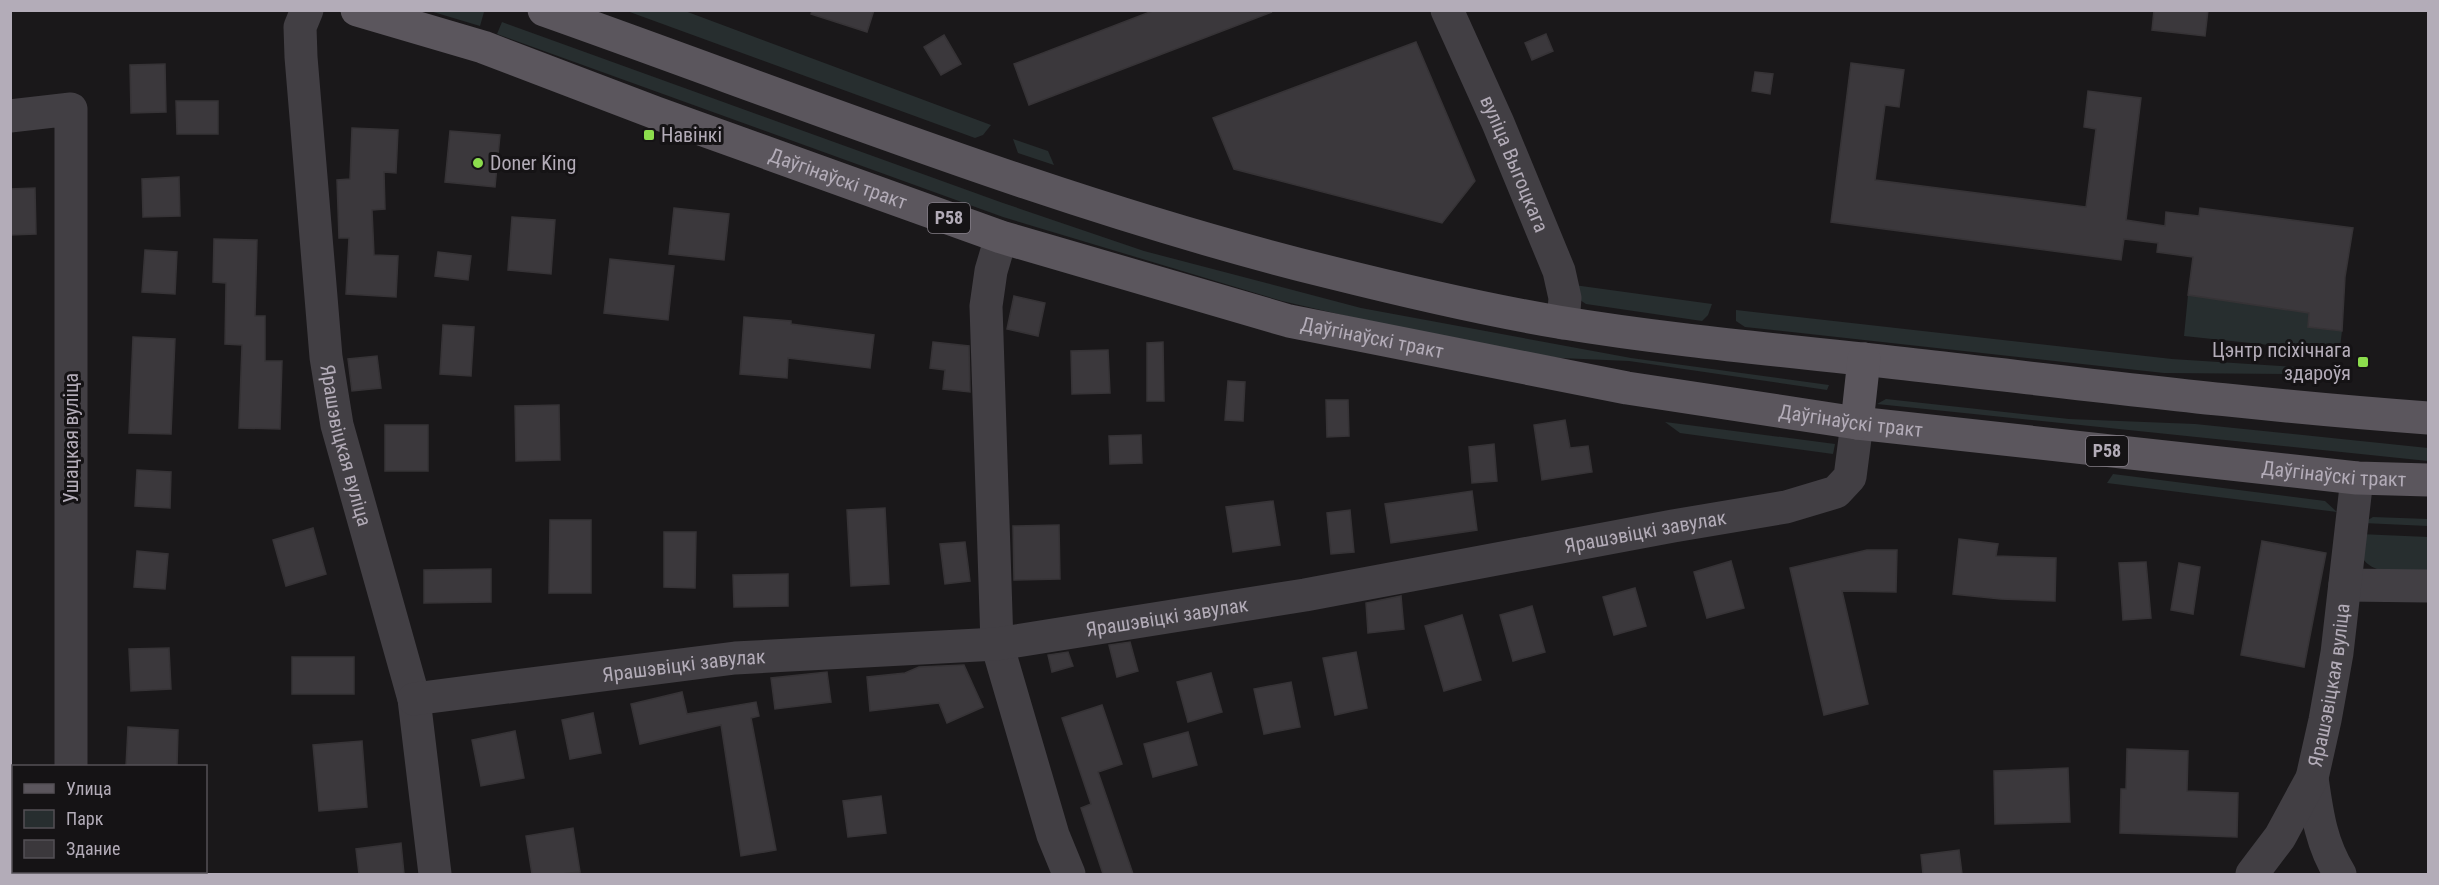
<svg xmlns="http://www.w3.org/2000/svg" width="2439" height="885" viewBox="0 0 2439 885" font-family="'Roboto Condensed',sans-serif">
  <rect width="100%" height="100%" fill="#1a181a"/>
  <!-- green -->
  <g fill="#272e2f">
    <polygon points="478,10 484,12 480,26 430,11"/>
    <polygon points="627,11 685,11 991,125 983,135 975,138"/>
    <polygon points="502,22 1003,203 1144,251 1361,308 1631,358 1829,385 1827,390 1629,361 1560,358 1518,352 1364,320 1282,301 1003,217 497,34"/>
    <polygon points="1013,139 1048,151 1054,165 1018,153"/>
    <polygon points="1574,285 1712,304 1708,315 1702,321 1586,304 1580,300"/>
    <polygon points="2188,295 2309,312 2308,327 2342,331 2340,347 2335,352 2184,336"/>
    <polygon points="1736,310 2172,359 2296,367 2298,374 2164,373 1764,329 1745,327 1736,321"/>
    <polygon points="1886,399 2069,419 2195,424 2428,448 2428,461 1877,404"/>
    <polygon points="1665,422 1835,444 1833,454 1680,433"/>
    <polygon points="2113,474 2325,501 2337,512 2107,483"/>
    <polygon points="2373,517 2428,519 2428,526 2363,523"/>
    <path d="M2359,534L2428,537V572C2408,572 2369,578 2360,553C2358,548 2359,540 2359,534Z"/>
  </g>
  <!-- building -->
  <g fill="#3b383c" stroke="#363336" stroke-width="1.5">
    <polygon points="812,10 874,10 867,32 811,14"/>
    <polygon points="1155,10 1272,12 1029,105 1014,64"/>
    <polygon points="2154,10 2208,10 2205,36 2152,30"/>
    <polygon points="1546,34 1553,51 1532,60 1525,43"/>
    <polygon points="944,35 961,64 941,75 924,47"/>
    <polygon points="1416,42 1475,181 1442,223 1234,169 1213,118"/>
    <polygon points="1851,63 1904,70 1899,107 1885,105 1875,180 2086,207 2096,129 2084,127 2088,91 2141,98 2126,220 2165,226 2166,212 2199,216 2200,208 2353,228 2345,277 2342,331 2308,327 2309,313 2188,295 2193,257 2157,252 2158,243 2124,239 2121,260 1831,222"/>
    <polygon points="165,64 166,112 131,113 130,65"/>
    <polygon points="1755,72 1773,74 1770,94 1752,91"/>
    <polygon points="176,101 218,101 218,134 177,134"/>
    <polygon points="352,128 398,130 396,173 384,172 385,209 372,210 374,255 398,256 396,297 346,294 349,238 339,238 337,180 350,179"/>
    <polygon points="450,131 500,135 495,187 445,182"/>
    <polygon points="179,177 180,216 143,217 142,179"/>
    <polygon points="35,188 36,234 10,235 10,189"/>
    <polygon points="674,208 729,214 724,260 669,254"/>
    <polygon points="512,217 555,220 551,274 508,270"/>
    <polygon points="214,239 257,240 255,316 265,316 265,361 282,361 280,429 239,428 242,345 225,344 226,283 213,282"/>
    <polygon points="145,250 177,252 175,294 142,292"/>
    <polygon points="438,252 471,256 468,280 435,276"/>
    <polygon points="610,259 674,266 668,320 604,313"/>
    <polygon points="1014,296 1045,303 1038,336 1007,329"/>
    <polygon points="744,317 791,321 791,324 874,335 870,368 788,358 787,378 740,374"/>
    <polygon points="443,325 474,327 471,376 440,374"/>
    <polygon points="133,337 175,339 171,434 129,433"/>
    <polygon points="933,342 969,346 970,392 943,389 945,370 930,368"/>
    <polygon points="1163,342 1164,401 1147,401 1147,343"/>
    <polygon points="1108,350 1110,393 1072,394 1071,351"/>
    <polygon points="377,356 381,388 352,391 348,359"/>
    <polygon points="1228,381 1245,382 1243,421 1225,420"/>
    <polygon points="1326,400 1348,400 1349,436 1327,437"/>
    <polygon points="559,405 560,460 516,461 515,406"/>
    <polygon points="1565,420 1570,448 1588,446 1592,472 1542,480 1534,425"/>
    <rect x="385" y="425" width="43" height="46"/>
    <polygon points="1141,435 1142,463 1110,464 1109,436"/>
    <polygon points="1494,444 1497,481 1472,483 1469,447"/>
    <polygon points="137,470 171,472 170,508 135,506"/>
    <polygon points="1472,491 1477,530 1391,543 1385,504"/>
    <polygon points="1273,501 1280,545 1233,552 1226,507"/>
    <polygon points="885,508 889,584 851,586 847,510"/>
    <polygon points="1350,510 1354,552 1331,554 1327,513"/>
    <polygon points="550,520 591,520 591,593 549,593"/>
    <polygon points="1059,525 1060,579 1014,580 1013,526"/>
    <polygon points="313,528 326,574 286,586 273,540"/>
    <polygon points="664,532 696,532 695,588 664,587"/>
    <polygon points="1959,539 1998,544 1996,556 2056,558 2055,601 2001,599 1953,594"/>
    <polygon points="2262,541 2326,553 2304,667 2241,655"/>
    <polygon points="965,542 970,581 945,584 940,544"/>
    <polygon points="1867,550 1897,550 1896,592 1842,591 1868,704 1824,715 1790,568"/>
    <polygon points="137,551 168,554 165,589 134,587"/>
    <polygon points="1731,561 1744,608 1707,618 1694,572"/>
    <polygon points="2146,562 2151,618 2123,620 2119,563"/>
    <polygon points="2179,563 2200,567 2193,614 2171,610"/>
    <polygon points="491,569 491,602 424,603 424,570"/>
    <polygon points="788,574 788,606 734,607 733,575"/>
    <polygon points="1635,588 1646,626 1614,635 1603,597"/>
    <polygon points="1401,596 1404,629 1368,633 1366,603"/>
    <polygon points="1532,606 1545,652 1513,661 1500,615"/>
    <polygon points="1462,615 1481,680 1444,691 1425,626"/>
    <polygon points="1130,642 1138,671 1117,677 1109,645"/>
    <polygon points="169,648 171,689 131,691 129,649"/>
    <polygon points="1068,652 1073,666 1052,672 1048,655"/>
    <polygon points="1356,652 1367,708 1335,715 1323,658"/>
    <rect x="292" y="657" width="62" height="37"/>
    <polygon points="964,665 983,707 947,723 939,703 870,711 867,677 905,673 919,667"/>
    <polygon points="827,672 831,702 775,709 771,678"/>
    <polygon points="1211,673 1222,712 1188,722 1177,682"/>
    <polygon points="1291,682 1300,727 1264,734 1254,689"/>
    <polygon points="682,692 687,714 756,702 759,716 751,718 776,850 741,856 721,725 640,744 631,704"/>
    <polygon points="1102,705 1122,764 1098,772 1133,874 1103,874 1081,808 1091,804 1062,718"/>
    <polygon points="593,713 601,753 570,759 562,720"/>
    <polygon points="128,727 178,730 177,766 126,766"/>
    <polygon points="515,731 524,778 481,786 472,740"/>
    <polygon points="1188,732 1197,765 1153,777 1144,744"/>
    <polygon points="362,741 367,807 319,811 313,745"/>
    <polygon points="2127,749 2188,751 2187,791 2238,793 2237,837 2120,833 2121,789 2126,789"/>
    <polygon points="2068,768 2070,822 1995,824 1994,771"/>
    <polygon points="881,796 886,833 848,837 843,801"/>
    <polygon points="573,828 580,872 561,874 532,874 526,836"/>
    <polygon points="401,843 404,874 359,874 356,849"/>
    <polygon points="1959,850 1962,874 1923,874 1921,855"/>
  </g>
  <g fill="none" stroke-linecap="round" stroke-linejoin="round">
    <!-- minor -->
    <g stroke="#423f44" stroke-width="33">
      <path id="s1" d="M307,10L300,27L301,57L326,357L337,425L414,699L435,874"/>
      <path id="s2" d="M1447,10L1498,123L1559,271L1565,298L1563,323"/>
      <polyline points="10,116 71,109 71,766"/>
      <polyline points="1001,237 991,271 986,306 997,644 1053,835 1069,874"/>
      <polyline points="2345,585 2428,586"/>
      <path id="s3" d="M414,699L735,658L997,644L1305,595L1673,526L1786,507L1836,492L1850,477L1857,423"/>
      <path d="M2312,778C2317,813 2321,844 2340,874"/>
      <polyline points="71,872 71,874"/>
      <path id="s4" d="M2252,874L2280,837L2312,778L2325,720L2337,653L2357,478"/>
    </g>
    <!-- major -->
    <g stroke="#5b565d" stroke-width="33">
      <path id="s5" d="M357,10L483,47L656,113L1001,237L1289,321L1627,388L1857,423L2357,478L2428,480"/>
      <path d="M544,10C804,102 1061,206 1329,272C1405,291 1481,309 1558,322C1679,342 1803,352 1925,366C2093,385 2260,406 2428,418"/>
      <polyline points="1857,423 1864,359"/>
    </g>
  </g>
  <!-- markers -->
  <g fill="#8cdd4d" stroke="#151315" stroke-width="2">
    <rect x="643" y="129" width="12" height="12" rx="3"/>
    <circle cx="478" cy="163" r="6"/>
    <rect x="2357" y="356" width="12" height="12" rx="3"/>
  </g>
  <g text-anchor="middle" stroke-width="6" stroke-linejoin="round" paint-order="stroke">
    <!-- shield labels -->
    <g fill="#151315" stroke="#847e87" stroke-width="1.5">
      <rect x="928" y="203" width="42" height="30" rx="4.5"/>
      <rect x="2086" y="436" width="42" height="30" rx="4.5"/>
    </g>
    <g font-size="18" font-weight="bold" fill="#b3acb8">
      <text x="949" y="224">Р58</text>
      <text x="2107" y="457">Р58</text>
    </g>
    <!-- poi labels -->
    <g font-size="20" fill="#b3acb8" stroke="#151315" text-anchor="start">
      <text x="661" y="142">Навінкі</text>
      <text x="490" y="170">Doner King</text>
      <text x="2351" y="357" text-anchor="end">Цэнтр псіхічнага<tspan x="2351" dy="23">здароўя</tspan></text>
    </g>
    <!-- street labels -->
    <g font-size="20" fill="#b3acb8" stroke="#151315">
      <text dy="7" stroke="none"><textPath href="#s2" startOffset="168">вуліца Выгоцкага</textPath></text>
      <text dy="7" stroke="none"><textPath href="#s5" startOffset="510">Даўгінаўскі тракт</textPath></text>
      <text dy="7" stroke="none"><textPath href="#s5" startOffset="1068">Даўгінаўскі тракт</textPath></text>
      <text dy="7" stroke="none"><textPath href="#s5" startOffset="1554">Даўгінаўскі тракт</textPath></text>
      <text transform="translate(71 438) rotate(-90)" y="7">Ушацкая вуліца</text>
      <text dy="7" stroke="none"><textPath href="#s1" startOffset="440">Ярашэвіцкая вуліца</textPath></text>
      <text dy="7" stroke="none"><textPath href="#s5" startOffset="2040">Даўгінаўскі тракт</textPath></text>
      <text dy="7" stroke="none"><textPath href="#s3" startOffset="1244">Ярашэвіцкі завулак</textPath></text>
      <text dy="7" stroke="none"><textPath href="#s3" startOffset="758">Ярашэвіцкі завулак</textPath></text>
      <text dy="7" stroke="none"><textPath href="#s3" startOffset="272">Ярашэвіцкі завулак</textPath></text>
      <text dy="7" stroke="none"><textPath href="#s4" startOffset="208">Ярашэвіцкая вуліца</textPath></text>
    </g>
  </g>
  <!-- border -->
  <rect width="2439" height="885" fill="none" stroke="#b3acb8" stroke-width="24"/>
  <!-- legend -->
  <rect x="12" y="765" width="195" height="108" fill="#151315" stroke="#545056" stroke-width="1.5"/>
  <rect x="24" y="784" width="30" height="9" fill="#5b565d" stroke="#545056" stroke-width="1.5"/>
  <text x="66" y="795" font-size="18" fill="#b3acb8">Улица</text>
  <rect x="24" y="810" width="30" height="18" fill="#272e2f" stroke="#545056" stroke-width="1.5"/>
  <text x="66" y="825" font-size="18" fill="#b3acb8">Парк</text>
  <rect x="24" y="840" width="30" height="18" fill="#3b383c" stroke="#545056" stroke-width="1.5"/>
  <text x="66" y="855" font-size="18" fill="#b3acb8">Здание</text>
</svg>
